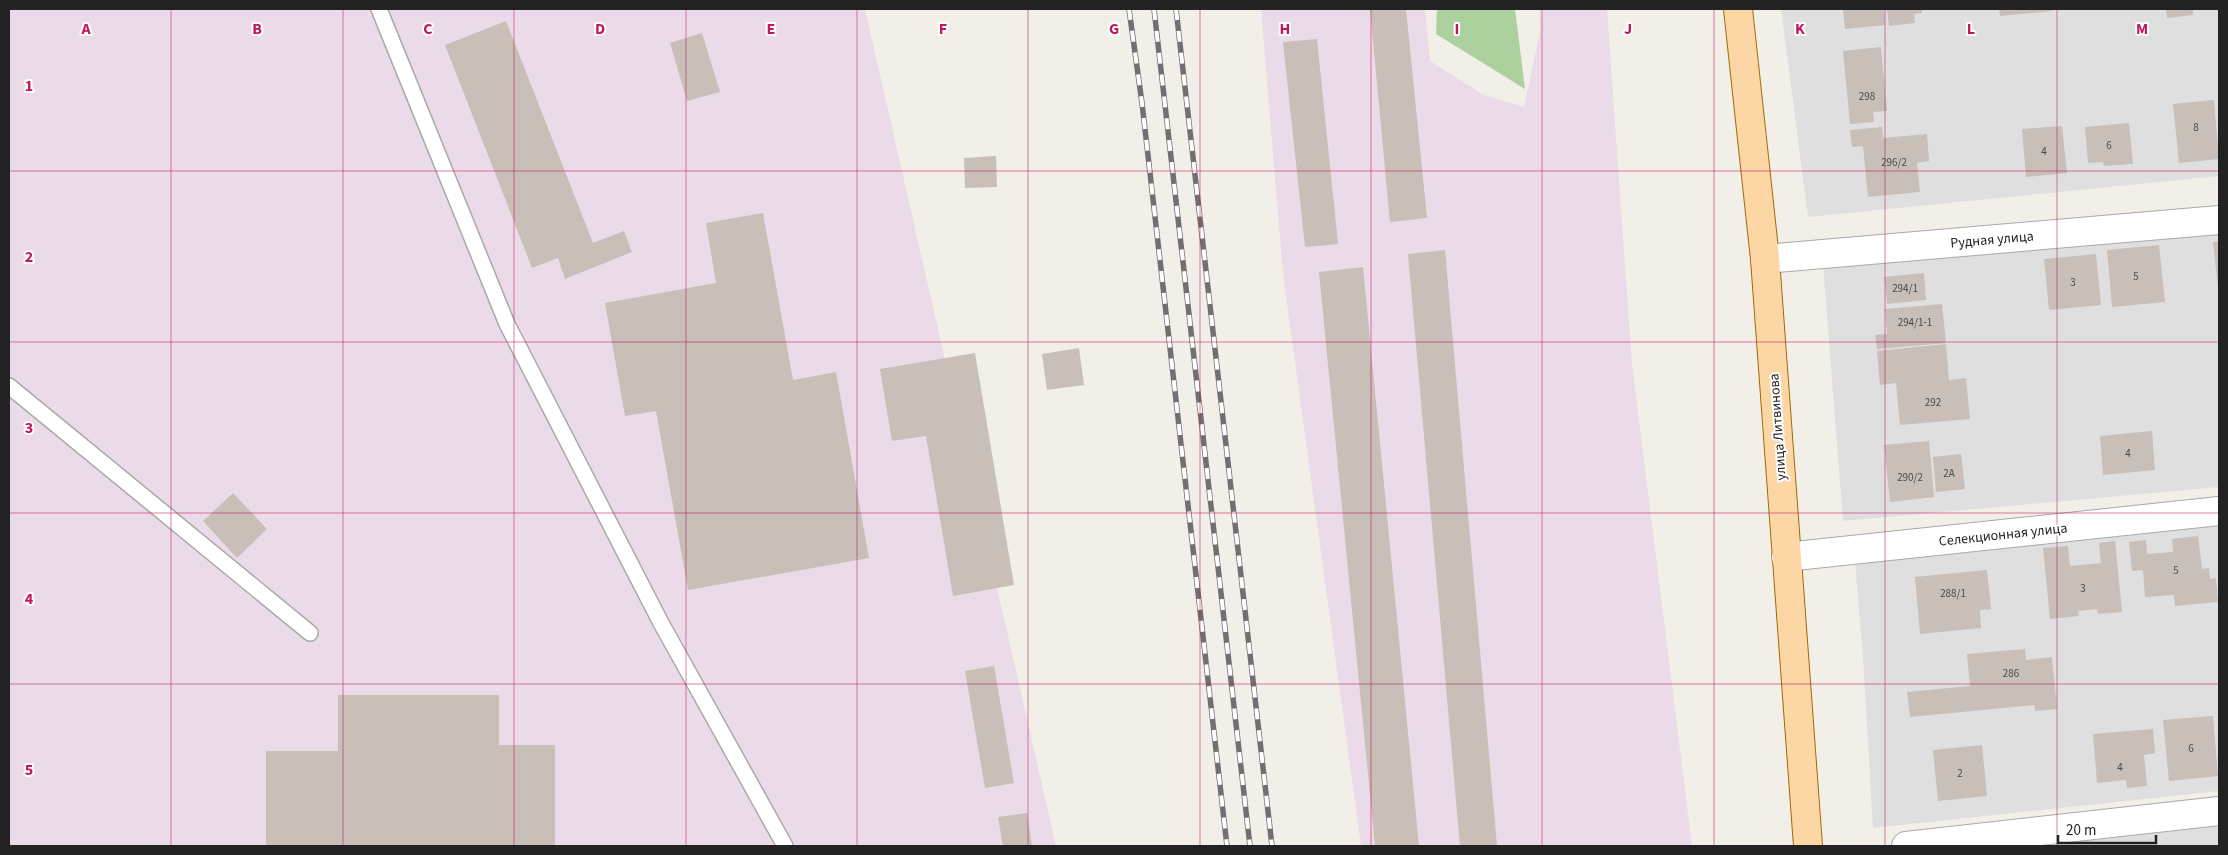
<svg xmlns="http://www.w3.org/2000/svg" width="2228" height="855" viewBox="0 0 2228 855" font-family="'Source Sans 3',sans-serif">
  <rect width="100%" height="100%" fill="#f2efe9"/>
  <!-- residential -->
  <g fill="#e0dfdf">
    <polygon points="1781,9 2219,9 2219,176 1808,217"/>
    <polygon points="2219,221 2219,487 1843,521 1823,264"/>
    <polygon points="2219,521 2219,791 1873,828 1863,657 1855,562"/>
    <polygon points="2219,820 2219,846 1986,846"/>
  </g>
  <!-- industrial -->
  <g fill="#ebdbe8">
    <polygon points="9,9 865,9 1056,846 9,846"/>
    <polygon points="1261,9 1425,9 1430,61 1484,95 1524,107 1540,31 1539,9 1607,9 1632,364 1692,846 1361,846 1283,274"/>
  </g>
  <!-- forest -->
  <polygon fill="#add19e" points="1437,9 1515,9 1525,89 1436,34"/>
  <!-- building -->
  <g fill="#c7bfb8">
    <polygon points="1370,9 1406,9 1427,218 1390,222"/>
    <polygon points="1843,9 1884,9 1885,25 1845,29"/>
    <polygon points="1887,9 1922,9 1922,13 1914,14 1915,23 1889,26"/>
    <polygon points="1999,9 2052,9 2052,11 2000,16"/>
    <polygon points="2166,9 2193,9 2193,15 2167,18"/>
    <polygon points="506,21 593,243 624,231 632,252 565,279 558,258 532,268 445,45"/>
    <polygon points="702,33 720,92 687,101 670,43"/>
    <polygon points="1317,39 1338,244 1305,247 1283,42"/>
    <polygon points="1881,47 1887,111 1873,112 1874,122 1850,124 1843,51"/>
    <polygon points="2214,100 2219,159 2179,163 2173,104"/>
    <polygon points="2129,123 2133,164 2104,166 2103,162 2088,163 2085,127"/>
    <polygon points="2062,126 2067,173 2026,177 2022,129"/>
    <polygon points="1882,127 1883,138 1927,134 1929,161 1917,163 1920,192 1868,197 1863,146 1852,147 1850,130"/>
    <polygon points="996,156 997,187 965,188 964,158"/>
    <polygon points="763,213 793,380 836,372 869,558 688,590 656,411 625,416 605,303 716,283 706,223"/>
    <polygon points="2219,241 2219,288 2218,288 2213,242"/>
    <polygon points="2159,245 2165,302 2112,307 2107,250"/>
    <polygon points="1445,250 1497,846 1460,846 1408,254"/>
    <polygon points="2096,254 2101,305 2049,310 2044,259"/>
    <polygon points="1363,267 1419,846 1375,846 1319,272"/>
    <polygon points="1924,273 1926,300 1887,304 1884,277"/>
    <polygon points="1942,304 1946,343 1877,349 1875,335 1887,334 1885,309"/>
    <polygon points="1946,344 1949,380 1966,378 1970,419 1900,425 1896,383 1880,385 1877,351"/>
    <polygon points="1079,348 1084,385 1047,390 1042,354"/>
    <polygon points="975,353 1014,585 953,596 926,436 892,441 880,369"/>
    <polygon points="2152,431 2155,470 2103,475 2100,436"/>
    <polygon points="1929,441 1934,497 1890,502 1884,445"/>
    <polygon points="1961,454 1965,489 1936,492 1933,457"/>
    <polygon points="233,493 267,529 237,558 203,521"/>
    <polygon points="2198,536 2202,569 2209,568 2210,579 2216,578 2218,602 2175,606 2174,595 2145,597 2143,570 2132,571 2129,542 2146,540 2147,554 2173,552 2172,539"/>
    <polygon points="2115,541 2122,612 2098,614 2097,609 2078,611 2079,616 2050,619 2043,548 2068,546 2070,566 2101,563 2099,543"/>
    <polygon points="1987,570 1991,609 1980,610 1981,628 1920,634 1915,577"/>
    <polygon points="2025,649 2026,660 2052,657 2057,709 2035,711 2034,705 1910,717 1907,692 1970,686 1967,654"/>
    <polygon points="994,666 1014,783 985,788 965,671"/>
    <polygon points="338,695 499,695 499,745 555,745 555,846 266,846 266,751 338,751"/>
    <polygon points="2213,716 2218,776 2169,781 2163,720"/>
    <polygon points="2153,729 2155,753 2144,755 2147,786 2127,788 2126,780 2097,783 2093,734"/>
    <polygon points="1982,745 1987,796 1938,801 1933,750"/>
    <polygon points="1027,813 1032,846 1003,846 998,817"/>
  </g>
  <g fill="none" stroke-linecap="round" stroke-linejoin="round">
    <defs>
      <g id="lane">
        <polyline points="379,9 507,324 661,623 785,846"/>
        <polyline points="9,386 310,633"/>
      </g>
      <g id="street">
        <polyline points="1765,259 2219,220"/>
        <polyline points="1786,557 2219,511"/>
        <polyline points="1906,846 2219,811"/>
      </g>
      <polyline id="primary" points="1738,9 1765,259 1808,846"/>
    </defs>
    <!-- lane casing -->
    <use href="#lane" stroke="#a9a9a9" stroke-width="18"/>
    <!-- street casing -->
    <use href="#street" stroke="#a9a9a9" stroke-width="30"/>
    <!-- primary casing -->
    <use href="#primary" stroke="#a06b00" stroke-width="30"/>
    <!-- lane -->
    <use href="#lane" stroke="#fff" stroke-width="15"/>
    <!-- street -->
    <use href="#street" stroke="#fff" stroke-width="28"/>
    <!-- primary -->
    <use href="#primary" stroke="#fcd6a4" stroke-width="28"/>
    <defs>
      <g id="rail">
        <polyline points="1129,9 1142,103 1227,846"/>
        <polyline points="1154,9 1250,846"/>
        <polyline points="1176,9 1272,846"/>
      </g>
    </defs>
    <!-- rail casing -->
    <use href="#rail" stroke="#707070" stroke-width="5.5"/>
    <!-- rail -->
    <use href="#rail" stroke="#fff" stroke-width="4" stroke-dasharray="11" stroke-linecap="butt"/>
  </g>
  <!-- grid -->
  <path fill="none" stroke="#c2185b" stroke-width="1" stroke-opacity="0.55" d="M171,9V846M343,9V846M514,9V846M686,9V846M857,9V846M1028,9V846M1200,9V846M1371,9V846M1542,9V846M1714,9V846M1885,9V846M2057,9V846M9,171H2219M9,342H2219M9,513H2219M9,684H2219"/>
  <g text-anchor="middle" stroke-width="4" stroke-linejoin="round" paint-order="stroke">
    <!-- number labels -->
    <g font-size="11" fill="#4b4948">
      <text x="1867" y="100">298</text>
      <text x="2196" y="131">8</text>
      <text x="2109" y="149">6</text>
      <text x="2044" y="155">4</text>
      <text x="1894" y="166">296/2</text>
      <text x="2136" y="280">5</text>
      <text x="2073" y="286">3</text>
      <text x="1905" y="292">294/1</text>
      <text x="1915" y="326">294/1-1</text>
      <text x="1933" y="406">292</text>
      <text x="2128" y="457">4</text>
      <text x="1949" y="477">2А</text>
      <text x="1910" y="481">290/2</text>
      <text x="2176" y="574">5</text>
      <text x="2083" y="592">3</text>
      <text x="1953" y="597">288/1</text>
      <text x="2011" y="677">286</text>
      <text x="2191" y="752">6</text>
      <text x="2120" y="771">4</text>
      <text x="1960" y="777">2</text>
    </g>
    <!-- street labels -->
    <g font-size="14" fill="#222" stroke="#fff">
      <text transform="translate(1992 239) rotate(-5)" y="5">Рудная улица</text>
      <text transform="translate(1777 427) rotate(-94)" y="5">улица Литвинова</text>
      <text transform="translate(2003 534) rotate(-6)" y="5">Селекционная улица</text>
    </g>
  </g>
  <g font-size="16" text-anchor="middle" font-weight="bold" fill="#c2185b" stroke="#fff" stroke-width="4" stroke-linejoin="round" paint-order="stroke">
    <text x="86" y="34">A</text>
    <text x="257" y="34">B</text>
    <text x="428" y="34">C</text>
    <text x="600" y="34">D</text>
    <text x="771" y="34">E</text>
    <text x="943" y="34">F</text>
    <text x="1114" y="34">G</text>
    <text x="1285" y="34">H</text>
    <text x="1457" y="34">I</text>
    <text x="1628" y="34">J</text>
    <text x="1800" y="34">K</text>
    <text x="1971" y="34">L</text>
    <text x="2142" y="34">M</text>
    <text x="29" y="91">1</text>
    <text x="29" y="262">2</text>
    <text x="29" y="433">3</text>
    <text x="29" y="604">4</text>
    <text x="29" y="775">5</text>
  </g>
  <!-- border -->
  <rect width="2228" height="855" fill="none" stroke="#222222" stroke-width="20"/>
  <!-- scale -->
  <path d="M2058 835v8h98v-8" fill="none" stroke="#222222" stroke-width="2.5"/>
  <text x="2066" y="835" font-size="15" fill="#222222" stroke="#ffffff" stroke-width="4" paint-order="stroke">20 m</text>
</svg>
